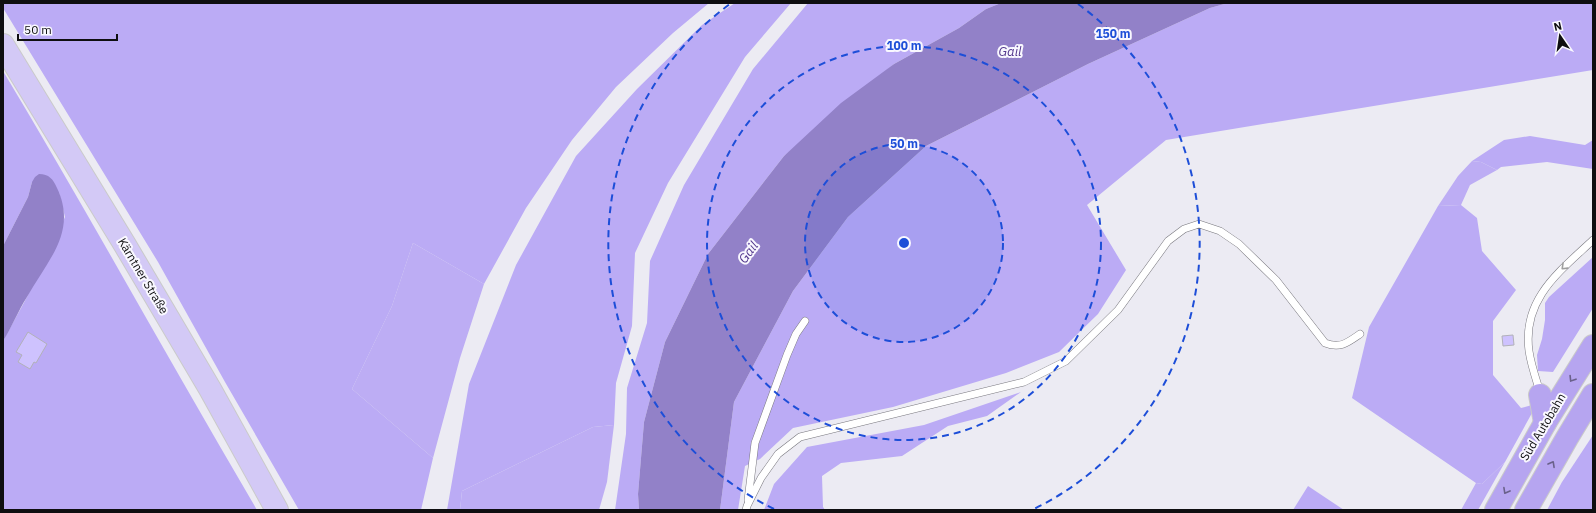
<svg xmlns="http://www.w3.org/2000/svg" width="1596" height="513" viewBox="0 0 1596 513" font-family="'IBM Plex Sans',sans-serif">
  <rect width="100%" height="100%" fill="#ecebf3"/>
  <!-- green -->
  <g fill="#bdadf4">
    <polygon points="1472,161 1481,162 1497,170 1470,185 1461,205 1438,206 1458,176"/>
    <polygon points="413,243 484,284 460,358 433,458 352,389 392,306"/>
    <polygon points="614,425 607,482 599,510 460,510 462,491 593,427"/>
    <polygon points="1505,462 1478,510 1461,510 1476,483 1482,484"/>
  </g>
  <!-- forest -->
  <g fill="#bbabf5">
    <polygon points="3,3 709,3 673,33 616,87 572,140 526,208 484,284 413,243 392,306 352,389 433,458 421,510 299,510 225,382 158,262 3,8"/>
    <polygon points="735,3 791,3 745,57 668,183 635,253 632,326 616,383 614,425 593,427 462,491 460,510 447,510 469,384 516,265 576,156 637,89 702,25"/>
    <polygon points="808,3 1001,3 986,9 959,28 894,64 784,156 708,254 665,342 644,422 638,494 639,510 615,510 626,434 627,388 647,323 650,261 684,185 753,69"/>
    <polygon points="1228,3 1593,3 1593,70 1166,140 1087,205 1126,270 1098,314 1059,352 1006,373 893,407 793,428 760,459 745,466 738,510 720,510 734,402 793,291 848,217 926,146 1088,64 1210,8"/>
    <path d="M3,71C90,216 171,364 257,510H3V341L27,297L65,217L59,193L32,182L28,197L3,246Z"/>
    <polygon points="1530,136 1585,145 1593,140 1593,169 1547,162 1501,167 1497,170 1481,162 1472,161 1504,140"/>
    <polygon points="1461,205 1477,218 1482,251 1516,290 1493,321 1493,375 1521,408 1532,405 1532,413 1505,462 1482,484 1476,483 1352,398 1369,327 1438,206"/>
    <polygon points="1593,257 1593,308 1553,372 1538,371 1537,355 1542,339 1545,320 1545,303 1549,297"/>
    <polygon points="1021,392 987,416 948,426 902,456 841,463 822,476 823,507 825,510 764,510 774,484 807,447 924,425"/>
    <polygon points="1593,435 1593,510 1547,510 1562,482"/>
    <polygon points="1308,486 1344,510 1293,510"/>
  </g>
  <!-- water -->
  <g fill="#9281c8">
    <polygon points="1001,3 1228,3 1210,8 1088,64 926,146 848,217 793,291 734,402 720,510 639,510 638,494 644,422 665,342 708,254 784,156 841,103 894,64 959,28 986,9"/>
    <path d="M39,174C49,174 53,179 57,188C78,232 47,261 27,297C18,311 12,327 3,341V246L28,197L32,182L35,177Z"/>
  </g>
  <!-- building -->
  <g fill="#cec2fe" stroke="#b2b1b9">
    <polygon points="28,332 47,344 36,363 34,362 30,369 18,362 22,355 16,352"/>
    <polygon points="1513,335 1514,345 1503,346 1502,336"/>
  </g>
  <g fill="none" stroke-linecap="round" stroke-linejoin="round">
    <defs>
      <g id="lane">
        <path d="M1540,392C1536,379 1531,365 1529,351C1522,299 1559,272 1593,240"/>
        <polyline points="748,500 755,443 787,355 796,334 805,321"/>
        <path d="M746,510L747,506L761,478L778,454L800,437L1024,382L1066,361L1118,310L1168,241L1184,229L1199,224L1220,231L1239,244L1276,280L1325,343C1340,349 1347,343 1360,334"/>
      </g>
      <polyline id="primary" points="3,45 125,245 210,389 277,510"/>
      <g id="highway">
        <polyline points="1540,395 1545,423"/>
        <polyline points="1496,510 1545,423 1593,346"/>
        <polyline points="1526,510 1567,438 1593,395"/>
      </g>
    </defs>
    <!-- lane casing -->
    <use href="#lane" stroke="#78777e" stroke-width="8"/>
    <!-- primary casing -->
    <use href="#primary" stroke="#cacaca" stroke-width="24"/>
    <!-- highway casing -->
    <use href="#highway" stroke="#cacaca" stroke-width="24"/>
    <!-- lane -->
    <use href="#lane" stroke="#fff" stroke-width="7"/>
    <!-- primary -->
    <use href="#primary" stroke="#d3c9f6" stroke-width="22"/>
    <!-- highway -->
    <use href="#highway" stroke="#b6a5f0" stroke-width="22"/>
  </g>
  <!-- one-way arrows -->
  <defs><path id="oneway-chevron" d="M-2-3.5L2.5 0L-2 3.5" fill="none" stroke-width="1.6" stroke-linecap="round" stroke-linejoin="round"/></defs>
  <use stroke="#9f9f9f" href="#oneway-chevron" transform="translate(1564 267) rotate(136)"/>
  <g stroke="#6a618b">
    <use href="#oneway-chevron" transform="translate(1572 379) rotate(122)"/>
    <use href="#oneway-chevron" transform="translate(1552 464) rotate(-61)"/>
    <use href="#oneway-chevron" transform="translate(1506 491) rotate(119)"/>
  </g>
  <!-- distance rings -->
  <circle cx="904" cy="243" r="99" fill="#1d4ed8" fill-opacity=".12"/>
  <g fill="none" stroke="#1d4ed8" stroke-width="2" stroke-dasharray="7 5">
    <circle cx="904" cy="243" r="99"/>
    <circle cx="904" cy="243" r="197"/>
    <path d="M774 509A296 296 0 0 1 730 4M1078 4A296 296 0 0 1 1034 509"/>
  </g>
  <g text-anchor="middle" stroke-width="4" stroke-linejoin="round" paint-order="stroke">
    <!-- street labels -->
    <g font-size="12" fill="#0e0e10" stroke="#f9f8ff">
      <text transform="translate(143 276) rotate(59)" y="4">Kärntner Straße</text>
      <text transform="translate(1543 427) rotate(-59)" y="4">Süd Autobahn</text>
    </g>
    <!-- water labels -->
    <g font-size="13" font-style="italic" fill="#54398e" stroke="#f9f8ff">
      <text x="1010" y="56">Gail</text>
      <text transform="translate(748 252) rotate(-54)" y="5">Gail</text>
    </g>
  </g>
  <circle cx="904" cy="243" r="6" fill="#1d4ed8" stroke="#f9f8ff" stroke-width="2"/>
  <g font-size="12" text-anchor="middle" font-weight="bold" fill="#1d4ed8" stroke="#f9f8ff" stroke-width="4" stroke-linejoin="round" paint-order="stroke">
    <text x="1113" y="38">150 m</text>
    <text x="904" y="50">100 m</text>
    <text x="904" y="148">50 m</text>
  </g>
  <!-- border -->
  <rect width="1596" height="513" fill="none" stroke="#0e0e10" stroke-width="8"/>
  <!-- north arrow -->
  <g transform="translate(1560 36) rotate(347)" stroke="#f9f8ff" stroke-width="3" paint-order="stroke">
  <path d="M0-3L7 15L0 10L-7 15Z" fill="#0e0e10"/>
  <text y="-6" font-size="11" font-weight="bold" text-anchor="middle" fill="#0e0e10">N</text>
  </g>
  <!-- scale -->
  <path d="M18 34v6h99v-6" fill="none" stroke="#0e0e10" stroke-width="2"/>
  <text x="24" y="34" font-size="12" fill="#0e0e10" stroke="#f9f8ff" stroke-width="3" paint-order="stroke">50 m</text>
</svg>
